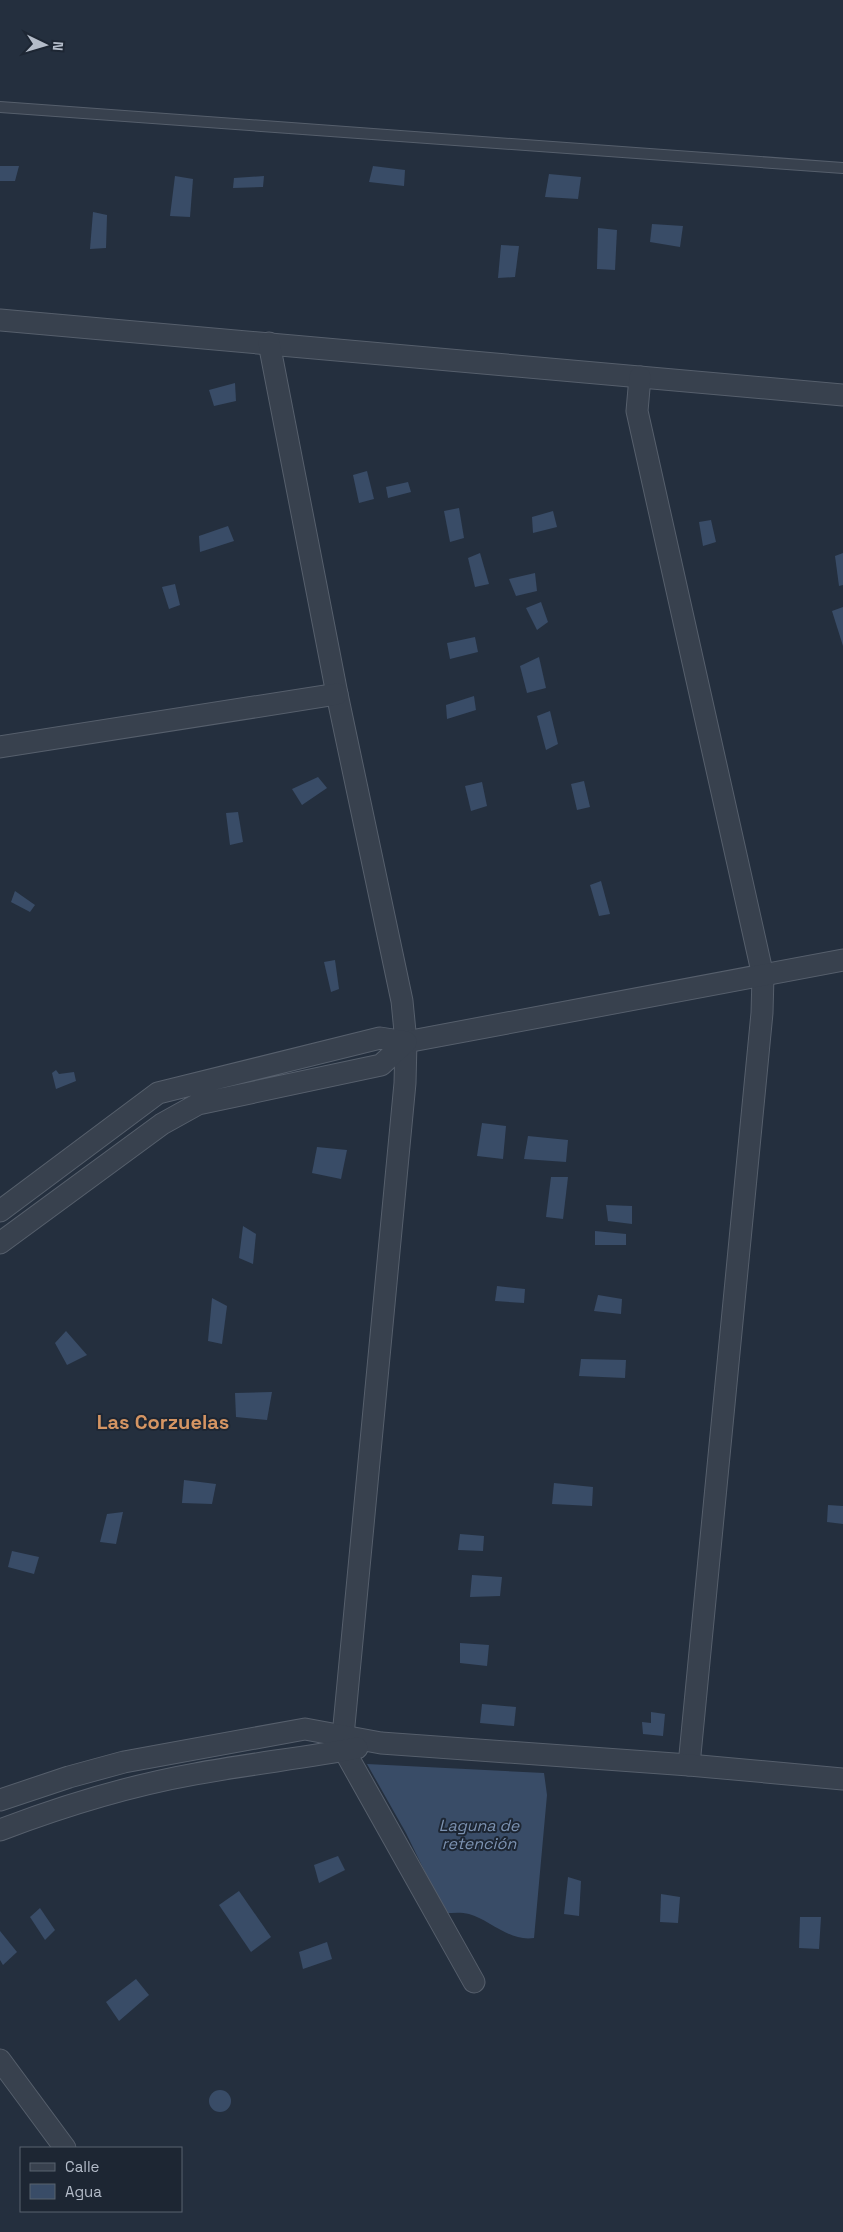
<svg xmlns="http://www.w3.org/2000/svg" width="843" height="2232" viewBox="0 0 843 2232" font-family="'Space Grotesk',sans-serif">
  <rect width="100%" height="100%" fill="#242f3e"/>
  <!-- water -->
  <g fill="#394c67">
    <polygon points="0,166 19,166 15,181 0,181"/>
    <polygon points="373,166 405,170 404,186 369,182"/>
    <polygon points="549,174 581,177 578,199 545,197"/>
    <polygon points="175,176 193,179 190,217 170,216"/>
    <polygon points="264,176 263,187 233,188 234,178"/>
    <polygon points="93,212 107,215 106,248 90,249"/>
    <polygon points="652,224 683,226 680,247 650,242"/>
    <polygon points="598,228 617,230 615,270 597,269"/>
    <polygon points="501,245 519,246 515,277 498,278"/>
    <polygon points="235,383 236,401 214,406 209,390"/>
    <polygon points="367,471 374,499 359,503 353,475"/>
    <polygon points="408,482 411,492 388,498 386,487"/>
    <polygon points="459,508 464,538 450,542 444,511"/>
    <polygon points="553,511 557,527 533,533 532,517"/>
    <polygon points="711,520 716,542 703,546 699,522"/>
    <polygon points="228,526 234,541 200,552 199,536"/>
    <polygon points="480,553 489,584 475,587 468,558"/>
    <polygon points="843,553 843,585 839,586 835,556"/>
    <polygon points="535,573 537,591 516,596 509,579"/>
    <polygon points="175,584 180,605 169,609 162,587"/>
    <polygon points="541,602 548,622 537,630 526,608"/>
    <polygon points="843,607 843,646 832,611"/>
    <polygon points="475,637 478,652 450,659 447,643"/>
    <polygon points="539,657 546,688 527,693 520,666"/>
    <polygon points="474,696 476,710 447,719 446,705"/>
    <polygon points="550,711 558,744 546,750 537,716"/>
    <polygon points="318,777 327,788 302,805 292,789"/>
    <polygon points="584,781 590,807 577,810 571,784"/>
    <polygon points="482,782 487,806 471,811 465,786"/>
    <polygon points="238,812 243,842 230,845 226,813"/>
    <polygon points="601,881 610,914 599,916 590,885"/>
    <polygon points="15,891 35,905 30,912 11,902"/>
    <polygon points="335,960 339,989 331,992 324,962"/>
    <polygon points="56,1070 59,1074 74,1072 76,1081 56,1089 52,1073"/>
    <polygon points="482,1123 506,1126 503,1159 477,1156"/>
    <polygon points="528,1136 568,1140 566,1162 524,1159"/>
    <polygon points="317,1147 347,1150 341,1179 312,1173"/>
    <polygon points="551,1177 568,1177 563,1219 546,1217"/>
    <polygon points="606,1205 632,1206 632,1224 608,1221"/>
    <polygon points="243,1226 256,1234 253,1264 239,1258"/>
    <polygon points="595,1231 626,1234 626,1245 595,1245"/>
    <polygon points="497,1286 525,1289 524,1303 495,1301"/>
    <polygon points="598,1295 622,1299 621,1314 594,1311"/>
    <polygon points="212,1298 227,1306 222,1344 208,1341"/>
    <polygon points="66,1331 87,1355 67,1365 55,1343"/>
    <polygon points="581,1359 626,1360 625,1378 579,1376"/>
    <polygon points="272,1392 267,1420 236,1417 235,1393"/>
    <polygon points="184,1480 216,1484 212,1504 182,1503"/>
    <polygon points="554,1483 593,1487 592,1506 552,1504"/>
    <polygon points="828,1505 843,1506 843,1524 827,1522"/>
    <polygon points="123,1512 116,1544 100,1542 107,1514"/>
    <polygon points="460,1534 484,1536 483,1551 458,1550"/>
    <polygon points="12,1551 39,1557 34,1574 8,1567"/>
    <polygon points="472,1575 502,1577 500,1596 470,1597"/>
    <polygon points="460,1643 489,1645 487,1666 460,1663"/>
    <polygon points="482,1704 516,1707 514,1726 480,1723"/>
    <polygon points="651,1712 665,1714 663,1736 643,1734 642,1722 651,1723"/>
    <path d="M367,1764L544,1773L547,1795L534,1938C510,1942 490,1920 469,1914C462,1912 453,1913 445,1913L406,1833Z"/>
    <polygon points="338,1856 345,1870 319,1883 314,1865"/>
    <polygon points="568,1877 581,1881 579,1916 564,1914"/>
    <polygon points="239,1891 271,1937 251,1952 219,1905"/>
    <polygon points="661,1894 680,1897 678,1923 660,1922"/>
    <polygon points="40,1908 55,1930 45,1940 30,1917"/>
    <polygon points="800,1917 821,1917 819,1949 799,1948"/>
    <polygon points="0,1931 17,1952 3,1965 0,1960"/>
    <polygon points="327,1942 332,1959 303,1969 299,1952"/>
    <polygon points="136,1979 149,1995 119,2021 106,2002"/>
    <circle cx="220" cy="2101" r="11"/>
  </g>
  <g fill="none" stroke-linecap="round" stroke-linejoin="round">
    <defs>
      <polyline id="service" points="0,107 843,168"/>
      <g id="minor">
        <polyline points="0,320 843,395"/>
        <polyline points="269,343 337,694 402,1001 406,1042 405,1083 343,1736 344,1750 474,1982"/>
        <polyline points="640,377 637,411 763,976 762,1013 689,1765"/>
        <polyline points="0,747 337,694"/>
        <polyline points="406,1042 843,960"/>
        <polyline points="0,1211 158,1093 380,1038 406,1042 381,1065 198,1104 162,1124 0,1243"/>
        <polyline points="0,1800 69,1777 124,1762 305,1729 381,1743 689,1765 843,1779"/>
        <path d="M0,1830C63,1806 128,1786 195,1774C249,1764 303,1758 357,1748"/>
        <polyline points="0,2060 65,2148"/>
      </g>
    </defs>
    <!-- service casing -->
    <use href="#service" stroke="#565f6c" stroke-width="12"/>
    <!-- minor casing -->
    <use href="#minor" stroke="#565f6c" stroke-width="23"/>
    <!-- service -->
    <use href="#service" stroke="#38414e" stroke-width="10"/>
    <!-- minor -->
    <use href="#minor" stroke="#38414e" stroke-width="21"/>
  </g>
  <g text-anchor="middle" stroke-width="4" stroke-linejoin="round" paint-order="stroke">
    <!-- water labels -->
    <g font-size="16" font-style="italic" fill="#7c92b1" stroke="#1d2633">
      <text x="479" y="1831">Laguna de<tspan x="479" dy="18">retención</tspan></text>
    </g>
    <!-- district labels -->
    <g font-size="20" font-weight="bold" fill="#d59563" stroke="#1d2633">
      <text x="163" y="1429">Las Corzuelas</text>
    </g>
  </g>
  <!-- legend -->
  <rect x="20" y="2147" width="162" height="65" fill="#1d2633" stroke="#59626f"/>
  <rect x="30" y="2163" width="25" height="8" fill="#38414e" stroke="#59626f"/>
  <text x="65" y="2172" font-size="15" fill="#b4bcc9">Calle</text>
  <rect x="30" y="2184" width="25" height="15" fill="#394c67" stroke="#59626f"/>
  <text x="65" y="2197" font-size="15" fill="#b4bcc9">Agua</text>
  <!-- north arrow -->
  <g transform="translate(45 45) rotate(95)" stroke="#1d2633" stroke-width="4" paint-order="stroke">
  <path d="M0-4L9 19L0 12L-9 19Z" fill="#b4bcc9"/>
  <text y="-8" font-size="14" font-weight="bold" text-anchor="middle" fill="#b4bcc9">N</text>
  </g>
</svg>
